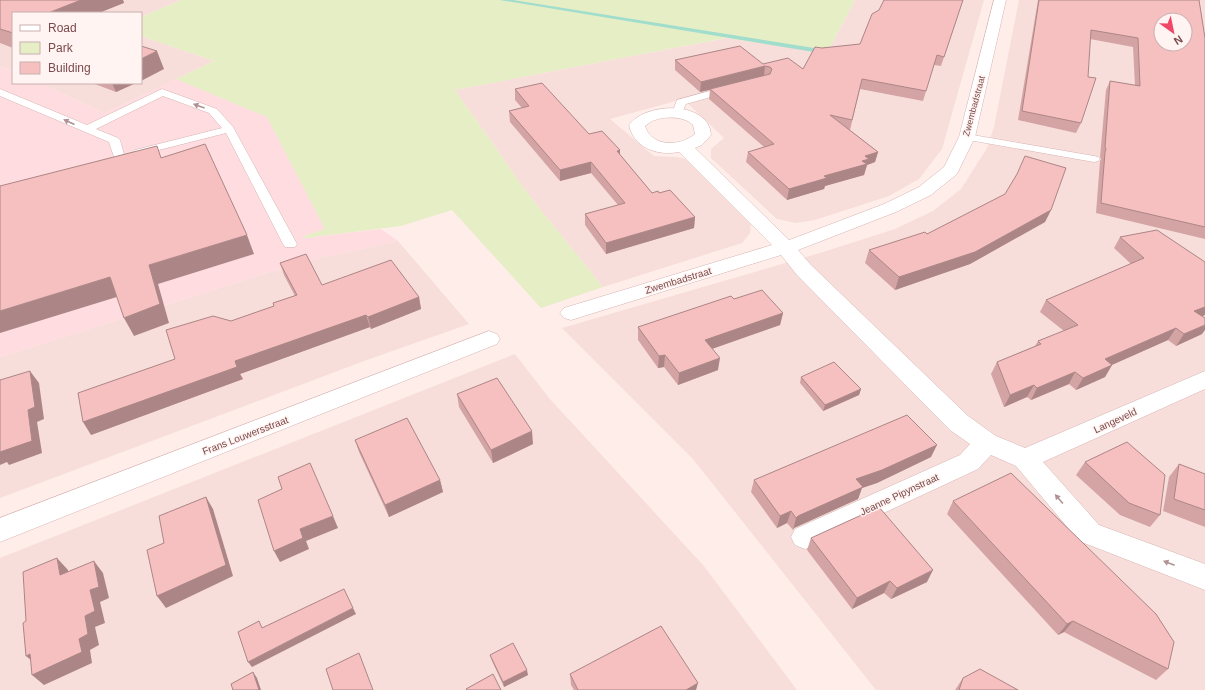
<svg xmlns="http://www.w3.org/2000/svg" width="1205" height="690" viewBox="0 0 1205 690" font-family="Helvetica,sans-serif">
  <rect width="100%" height="100%" fill="#feede9"/>
  <!-- residential -->
  <g fill="#f8deda" fill-rule="evenodd">
    <polygon points="51,0 181,0 141,17 141,13 13,13 13,71 0,66 0,3"/>
    <polygon points="855,0 984,0 942,149 919,179 889,196 815,220 796,223 777,219 711,158 711,149 724,138 683,99 610,119 654,156 676,157 691,160 751,220 750,233 742,243 603,287 528,194 455,90 727,38 827,53"/>
    <path d="M1019,0H1205V690H876L693,459L562,328L820,253L895,229L933,211L961,189L987,148L994,127ZM1161,20H1185V44H1161Z"/>
    <polygon points="141,36 214,61 105,113 39,83 141,83"/>
    <polygon points="398,241 469,324 364,361 0,498 0,357 267,273 311,260"/>
    <polygon points="515,354 549,398 703,565 797,690 0,690 0,558"/>
  </g>
  <!-- commercial -->
  <polygon fill="#ffdce0" points="0,66 13,71 13,83 39,83 105,113 176,79 267,117 325,229 304,236 305,238 381,229 398,241 311,260 267,273 0,357"/>
  <!-- green -->
  <polygon fill="#e6eec5" points="181,0 855,0 827,53 726,38 455,90 528,194 603,287 541,308 452,210 401,226 305,238 304,236 325,229 267,117 176,79 214,61 141,36 141,17"/>
  <g fill="none" stroke-linecap="round" stroke-linejoin="round">
    <!-- stream -->
    <polygon fill="#a1ddcd" fill-rule="evenodd" points="500,0 513,0 814,48 817,50 814,52"/>
    <defs>
      <g id="lane">
        <polygon points="728,86 733,89 732,91 686,104 681,115 673,115 672,113 677,100"/>
        <polygon points="0,89 87,125 162,89 217,109 233,127 297,244 295,247 285,247 283,244 226,133 139,155 135,154 133,152 135,150 222,128 209,113 163,96 96,129 118,138 120,140 125,158 123,160 115,160 109,142 0,96"/>
        <polygon points="967,134 1094,156 1098,157 1100,159 1098,161 1094,162 963,139 961,137 963,135"/>
      </g>
      <g id="street">
        <path d="M994,0H1006L975,137L957,174L931,195L896,212L798,250L811,265L968,416L996,436L1025,448L1205,371V389L1043,462L1099,525L1205,564V590L1079,541L1016,466L991,455L978,469L815,545L805,549L795,545L791,537L795,529L960,455L970,444L950,430L797,275L781,255L571,320L564,318L560,313L564,308L772,245L679,152C657,156 634,148 629,125C645,102 709,100 711,135L702,145L695,148L789,240L792,239L884,204L919,187L944,167L959,137ZM662,118C672,117 685,117 693,125L695,134C680,147 651,147 645,126L652,121Z"/>
        <polygon points="489,331 497,334 500,339 497,344 0,542 0,518"/>
      </g>
    </defs>
    <!-- lane casing -->
    <use href="#lane" stroke="#d6b4b3" stroke-width="1"/>
    <!-- street casing -->
    <use href="#street" stroke="#d6b4b3" stroke-width="1"/>
    <!-- lane -->
    <use href="#lane" fill="#fff" fill-rule="evenodd"/>
    <!-- street -->
    <use href="#street" fill="#fff" fill-rule="evenodd"/>
  </g>
  <!-- wall -->
  <g fill="#d4a4a5">
    <polygon points="0,0 123,0 124,3 13,13 13,48 0,43"/>
    <polygon points="963,0 941,66 934,65 923,101 860,89 850,130 878,152 875,162 867,165 864,175 825,186 824,189 787,200 746,162 748,152 764,147 709,99 710,90 700,92 675,70 675,60 763,64 803,69 822,48 860,44"/>
    <polygon points="1038,0 1199,0 1205,38 1205,239 1096,213 1100,161 1101,159 1100,157 1106,90 1110,81 1135,86 1133,47 1090,39 1081,123 1076,133 1018,120"/>
    <polygon points="92,83 136,83 116,92"/>
    <polygon points="515,89 589,134 620,155 652,193 659,193 695,217 694,228 606,254 585,225 585,214 618,205 591,173 560,181 510,122 509,111 522,108 515,100"/>
    <polygon points="1051,210 1045,222 970,264 895,290 865,263 869,250 927,234"/>
    <polygon points="1120,237 1205,262 1205,315 1202,316 1202,334 1176,346 1168,340 1112,365 1105,377 1076,390 1069,384 1031,400 1027,397 1004,407 991,374 997,362 1035,346 1038,341 1064,331 1040,312 1046,300 1131,264 1114,248"/>
    <polygon points="280,263 322,285 419,297 421,309 371,329 370,327 240,374 243,379 91,435 175,359 231,321 274,306 273,303 295,296 284,275"/>
    <polygon points="734,299 783,313 780,325 712,349 718,370 678,385 664,367 658,368 638,340 638,327"/>
    <polygon points="801,377 861,389 859,395 823,411 800,383"/>
    <polygon points="457,394 533,444 493,463 459,407"/>
    <polygon points="355,440 440,480 443,492 389,517 359,452"/>
    <polygon points="931,457 877,483 862,488 858,499 794,528 793,530 787,523 777,528 751,492 754,480"/>
    <polygon points="1085,462 1160,515 1150,527 1120,515 1076,475"/>
    <polygon points="1179,464 1205,474 1205,527 1163,511 1169,477"/>
    <polygon points="953,501 1168,669 1156,680 1064,632 1058,635 947,514"/>
    <polygon points="811,538 927,582 891,599 884,593 852,609 807,550"/>
    <polygon points="490,655 528,675 504,687 492,661"/>
    <polygon points="570,674 696,690 574,690 571,685"/>
    <polygon points="963,678 1018,690 955,690"/>
  </g>
  <!-- shaded-wall -->
  <g fill="#ac8686">
    <polygon points="81,0 123,0 124,3 99,13 48,13"/>
    <polygon points="157,51 164,69 141,81 141,59"/>
    <polygon points="765,66 764,76 700,92 701,82"/>
    <polygon points="112,83 136,83 116,92"/>
    <polygon points="620,150 620,161 617,151"/>
    <polygon points="878,152 875,162 867,165 864,175 825,186 824,189 787,200 789,189 824,176 862,161 865,156"/>
    <polygon points="591,162 591,173 560,181 560,170"/>
    <polygon points="1051,210 1045,222 970,264 895,290 899,277"/>
    <polygon points="695,217 694,228 606,254 606,243"/>
    <polygon points="247,235 254,254 158,284 169,323 134,336 124,318 149,265"/>
    <polygon points="110,277 120,296 0,333 0,311"/>
    <polygon points="419,297 421,309 371,329 368,317"/>
    <polygon points="1205,307 1205,315 1186,323 1194,311"/>
    <polygon points="783,313 780,325 703,352 705,340"/>
    <polygon points="366,315 370,327 240,374 243,379 91,435 83,422 235,361"/>
    <polygon points="1205,325 1205,330 1202,334 1176,346 1184,334"/>
    <polygon points="1176,328 1168,340 1098,371 1105,359"/>
    <polygon points="665,355 664,367 658,368 659,356"/>
    <polygon points="720,358 718,370 678,385 679,373"/>
    <polygon points="1112,365 1105,377 1076,390 1083,378"/>
    <polygon points="30,371 39,383 44,419 37,422 42,453 9,465 7,462 0,465 0,450 28,410"/>
    <polygon points="1075,372 1069,384 1031,400 1037,388"/>
    <polygon points="1034,385 1027,397 1004,407 1010,395"/>
    <polygon points="861,389 859,395 823,411 825,405"/>
    <polygon points="532,431 533,444 493,463 491,450"/>
    <polygon points="937,445 931,457 877,483 862,488 858,499 794,528 793,530 796,518 798,516 856,479"/>
    <polygon points="440,480 443,492 389,517 385,505"/>
    <polygon points="206,497 213,509 233,576 166,608 157,596"/>
    <polygon points="791,511 787,523 777,528 780,516"/>
    <polygon points="333,516 338,528 306,541 309,549 280,562 274,551 300,529"/>
    <polygon points="57,558 68,570 70,587 60,575"/>
    <polygon points="94,561 103,573 109,598 100,602 105,623 95,627 99,645 90,650 92,663 44,685 32,675 85,616 90,590"/>
    <polygon points="933,570 927,582 891,599 897,588"/>
    <polygon points="890,581 884,593 852,609 857,598"/>
    <polygon points="353,608 356,614 252,667 248,662"/>
    <polygon points="1073,621 1064,632 1058,635 1067,624"/>
    <polygon points="30,654 38,666 26,656"/>
    <polygon points="527,670 528,675 504,687 503,682"/>
    <polygon points="253,672 257,678 261,690 259,690"/>
    <polygon points="698,683 696,690 686,690"/>
  </g>
  <!-- building -->
  <g fill="#f6bfc0" stroke="#ac8686" fill-rule="evenodd">
    <polygon points="0,0 81,0 48,13 49,13 13,13 13,33 0,29"/>
    <polygon points="884,0 963,0 944,57 937,55 926,91 862,79 852,120 830,115 878,152 865,156 869,159 862,161 867,164 824,176 827,178 789,189 748,152 774,144 710,89 770,74 772,69 770,67 765,66 701,82 675,60 740,46 763,64 788,58 803,69 815,47 822,48 860,44 872,14 879,10"/>
    <path d="M1039,0H1199L1205,38V227L1101,203L1105,152L1106,149L1105,147L1110,81L1140,86L1138,38L1091,30L1088,77L1096,78L1081,123L1022,111ZM1161,20H1185V44H1161Z"/>
    <polygon points="141,46 157,51 141,59"/>
    <polygon points="542,83 589,134 602,131 620,150 617,151 652,193 658,191 659,193 670,190 695,217 606,243 585,214 625,203 591,162 560,170 509,111 529,106 515,89"/>
    <polygon points="205,144 247,235 149,265 160,304 124,318 110,277 0,311 0,186 157,146 161,158"/>
    <polygon points="1025,156 1066,168 1051,210 975,252 899,277 869,250 925,232 927,234 1005,194 1017,174"/>
    <polygon points="1157,230 1205,262 1205,307 1194,311 1205,318 1205,325 1184,334 1176,328 1105,359 1112,365 1083,378 1075,372 1037,388 1034,385 1010,395 997,362 1041,344 1038,341 1078,325 1046,300 1144,258 1120,237"/>
    <polygon points="306,254 322,285 391,260 419,297 368,317 366,315 235,361 237,367 83,422 78,393 175,359 166,330 213,316 231,321 274,306 273,303 297,295 280,263"/>
    <polygon points="762,290 783,313 705,340 720,358 679,373 665,355 659,356 638,327 731,296 734,299"/>
    <polygon points="834,362 861,389 825,405 801,377"/>
    <polygon points="30,371 35,407 28,410 32,441 0,452 0,380"/>
    <polygon points="497,378 532,431 491,450 457,394"/>
    <polygon points="907,415 937,445 882,470 856,479 863,487 798,516 796,518 791,511 780,516 754,480"/>
    <polygon points="407,418 440,480 385,505 355,440"/>
    <polygon points="1127,442 1165,475 1160,515 1129,503 1085,462"/>
    <polygon points="310,463 333,516 300,529 303,538 274,551 258,500 282,489 278,477"/>
    <polygon points="1179,464 1205,474 1205,510 1174,499"/>
    <polygon points="1011,473 1156,614 1174,642 1168,669 1073,621 1067,624 953,501"/>
    <polygon points="206,497 226,565 157,596 147,550 164,543 159,516"/>
    <polygon points="879,507 933,570 897,588 890,581 857,598 811,538"/>
    <polygon points="57,558 60,575 94,561 99,587 90,590 95,611 85,616 88,634 79,639 82,652 32,675 30,654 26,656 23,623 26,621 23,572"/>
    <polygon points="344,589 353,608 248,662 238,632 259,621 262,628"/>
    <polygon points="661,626 698,683 686,690 578,690 570,674"/>
    <polygon points="513,643 527,670 503,682 490,655"/>
    <polygon points="359,653 373,690 333,690 326,669"/>
    <polygon points="980,669 1018,690 959,690 963,678"/>
    <polygon points="253,672 259,690 233,690 231,684"/>
    <polygon points="493,674 501,690 467,690 466,689"/>
  </g>
  <!-- one-way arrows -->
  <defs><path id="oneway-solid" d="M-6-.8H1V-3.2L6.5 0L1 3.2V.8H-6Z"/></defs>
  <g fill="#b09294">
    <use href="#oneway-solid" transform="translate(199 106) rotate(-160)"/>
    <use href="#oneway-solid" transform="translate(69 122) rotate(-155)"/>
    <use href="#oneway-solid" transform="translate(1059 499) rotate(-131)"/>
    <use href="#oneway-solid" transform="translate(1169 563) rotate(-159)"/>
  </g>
  <g text-anchor="middle" stroke-width="3" stroke-linejoin="round" paint-order="stroke">
    <!-- far-street labels -->
    <g font-size="9" fill="#7b4a4d" stroke="#fff4f1">
      <text transform="translate(974 106) rotate(-75)" y="3">Zwembadstraat</text>
    </g>
    <!-- street labels -->
    <g font-size="10" fill="#7b4a4d" stroke="#fff4f1">
      <text transform="translate(678 280) rotate(-17)" y="4">Zwembadstraat</text>
      <text transform="translate(1115 420) rotate(-25)" y="4">Langeveld</text>
      <text transform="translate(245 435) rotate(-21)" y="4">Frans Louwersstraat</text>
      <text transform="translate(899 494) rotate(-25)" y="4">Jeanne Pipynstraat</text>
    </g>
  </g>
  <!-- legend -->
  <rect x="12" y="12" width="130" height="72" fill="#fff4f1" stroke="#cab0af"/>
  <rect x="20" y="25" width="20" height="6" fill="#ffffff" stroke="#cab0af"/>
  <text x="48" y="32" font-size="12" fill="#7b4a4d">Road</text>
  <rect x="20" y="42" width="20" height="12" fill="#e6eec5" stroke="#cab0af"/>
  <text x="48" y="52" font-size="12" fill="#7b4a4d">Park</text>
  <rect x="20" y="62" width="20" height="12" fill="#f6bfc0" stroke="#cab0af"/>
  <text x="48" y="72" font-size="12" fill="#7b4a4d">Building</text>
  <!-- north arrow -->
  <g transform="translate(1173 32) rotate(147)"><circle r="19" fill="#fff4f1" stroke="#cab0af"/>
  <path d="M0-3L7 15L0 10L-7 15Z" fill="#f04667"/>
  <text y="-6" font-size="11" font-weight="bold" text-anchor="middle" fill="#7b4a4d">N</text>
  </g>
</svg>
